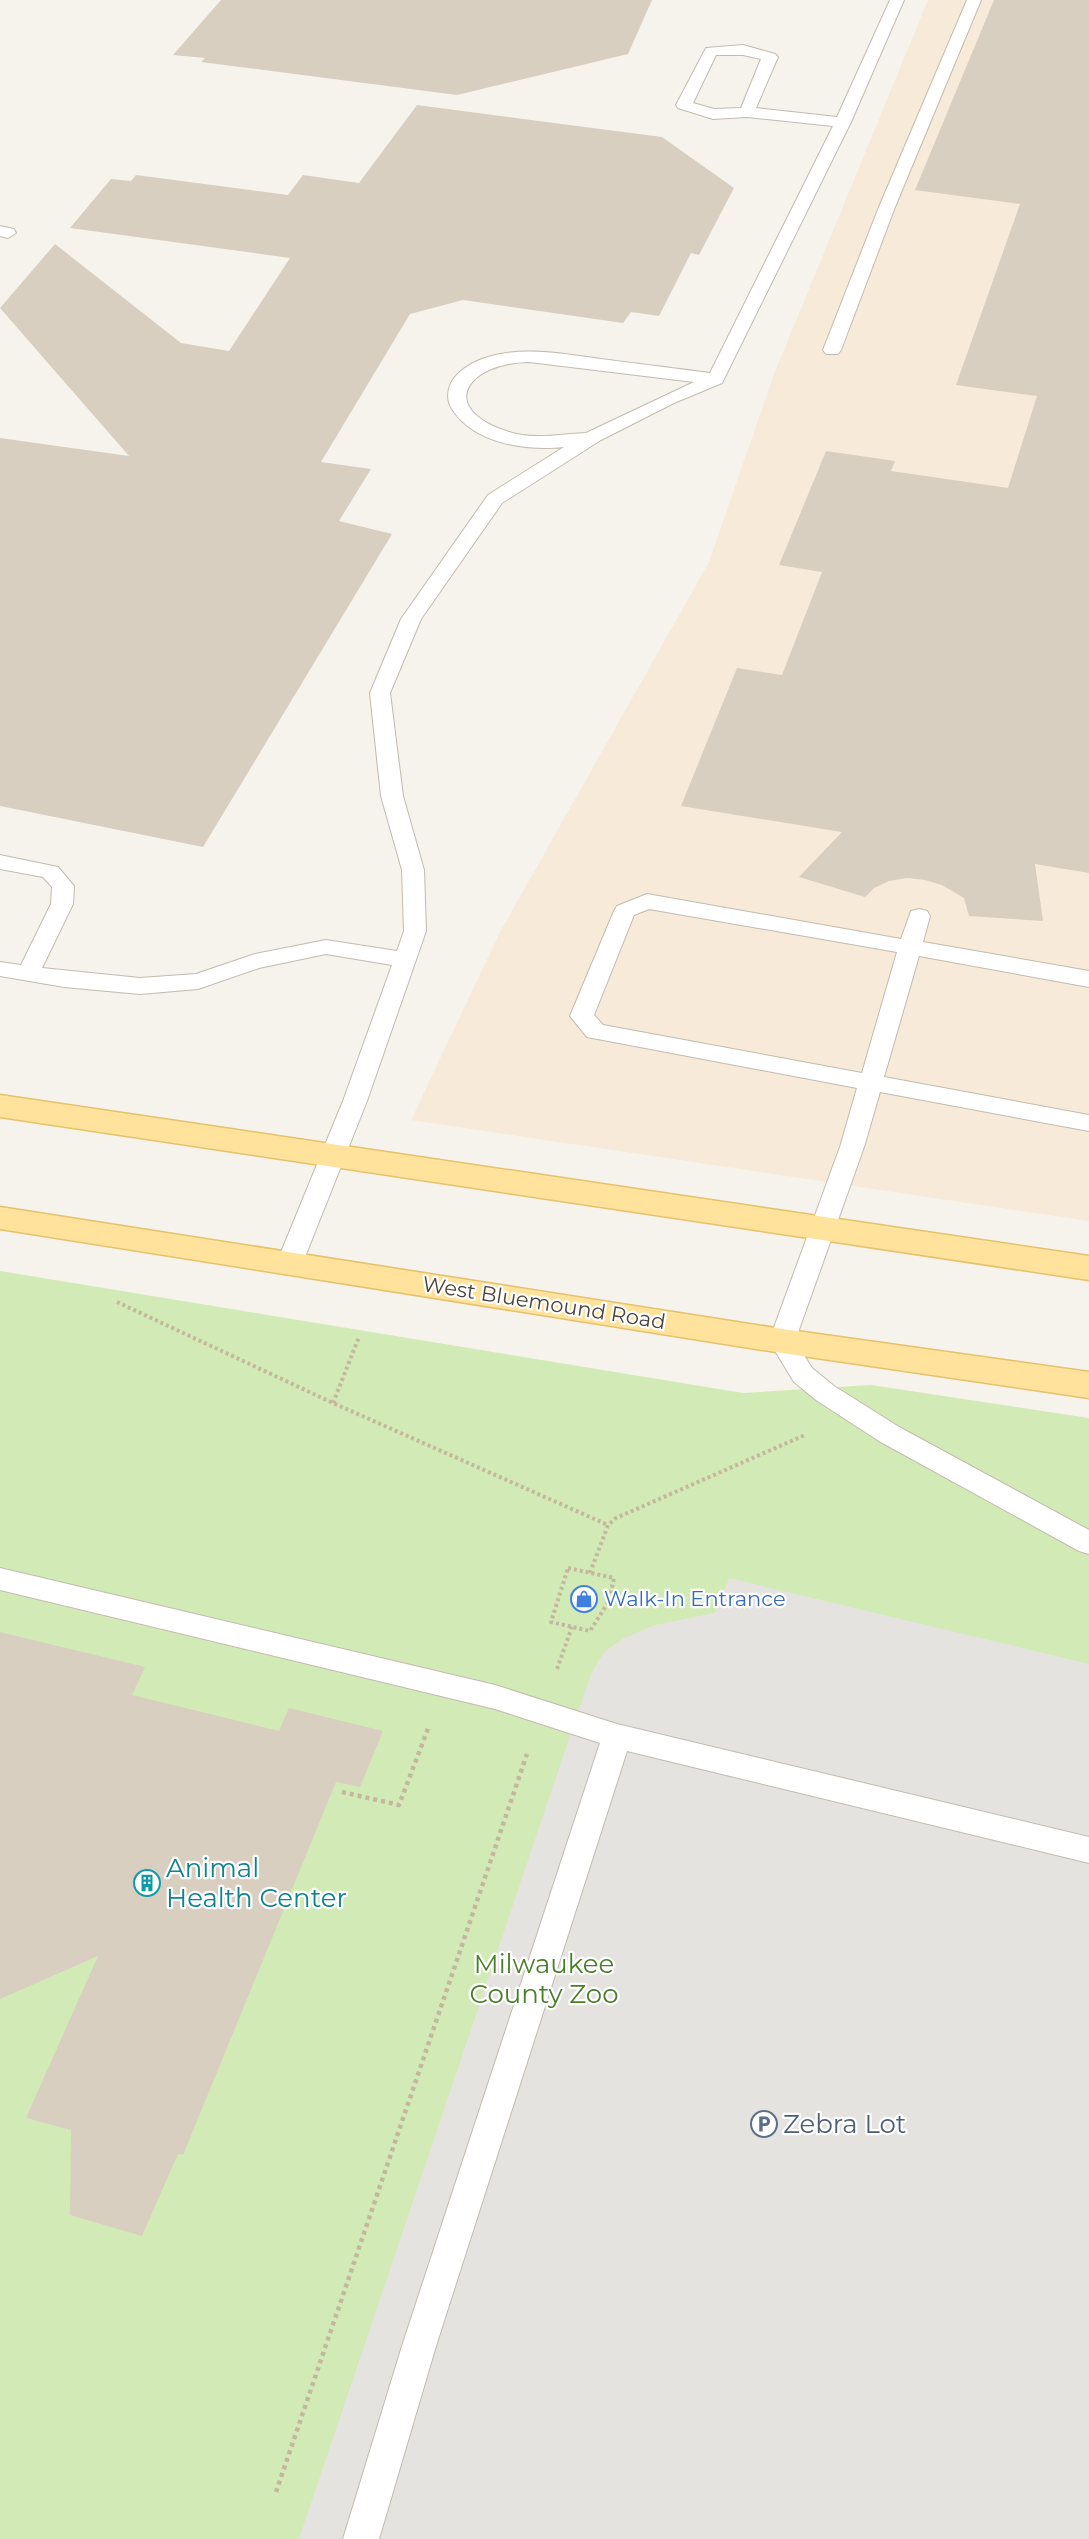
<svg xmlns="http://www.w3.org/2000/svg" width="1089" height="2539" viewBox="0 0 1089 2539" font-family="Montserrat,sans-serif">
  <rect width="100%" height="100%" fill="#f6f3ec"/>
  <!-- commercial -->
  <polygon fill="#f7ead8" points="928,0 1089,0 1089,1221 411,1120 500,932 709,562 774,374"/>
  <!-- green -->
  <polygon fill="#d2eab5" points="0,1271 743,1393 871,1385 1089,1418 1089,2539 0,2539"/>
  <!-- parking -->
  <polygon fill="#e5e3e0" points="729,1578 1089,1664 1089,2539 299,2539 591,1674 604,1652 624,1638 655,1625 714,1613 720,1604"/>
  <!-- building -->
  <g fill="#d8cfc1">
    <polygon points="221,0 652,0 628,54 457,95 201,62 205,58 173,55"/>
    <polygon points="994,0 1089,0 1089,873 1035,864 1043,921 969,916 964,898 942,885 925,880 907,878 889,881 874,888 865,897 799,877 842,832 681,806 737,668 782,675 822,572 779,565 826,451 895,461 891,471 1008,488 1037,396 956,385 1020,204 915,190"/>
    <polygon points="417,105 662,137 734,188 699,255 691,253 659,316 631,312 623,323 463,300 410,314 321,462 371,469 339,521 392,534 203,847 0,806 0,438 129,456 0,308 55,244 181,343 229,351 290,258 70,228 111,179 131,181 136,175 288,195 303,175 359,183"/>
    <polygon points="0,1632 145,1667 132,1695 279,1731 289,1708 383,1731 360,1787 336,1782 183,2155 178,2154 142,2236 70,2215 71,2130 26,2118 98,1956 0,1999"/>
  </g>
  <g fill="none" stroke-linecap="round" stroke-linejoin="round">
    <defs>
      <g id="lane">
        <path d="M890,0H904L851,122L722,383L674,403L601,440L502,503L421,619L390,693L403,796L424,870L426,931L367,1101L303,1262L299,1268L290,1271L281,1268L277,1262L343,1101L392,965L326,954L259,968L198,989L140,994L64,987L0,976V962L21,965L51,904L52,887L43,877L0,869V855L58,867L74,886L73,904L42,968L140,978L196,974L255,954L326,940L397,951L404,931L402,870L381,796L370,693L401,619L488,495L564,447C527,451 474,444 452,409C447,401 447,392 451,383C458,370 474,361 488,357C525,346 563,354 601,359C637,364 674,368 710,373L833,126L747,117L713,119L678,108L676,105L706,48L743,45L775,54L778,57L756,108L837,117ZM716,55H743L761,59L741,108L714,109L693,103ZM529,362L694,382L586,433C560,434 535,440 509,432C436,409 466,363 529,362Z"/>
        <polygon points="967,0 981,0 895,207 841,350 838,354 826,354 823,350 879,207"/>
        <polygon points="0,226 14,229 16,233 8,238 0,236"/>
        <path d="M647,894L901,939L911,911L919,909L927,911L930,916L923,942L1089,971V987L919,956L884,1077L1089,1115V1131L880,1092L864,1147L795,1341L812,1368L834,1386L899,1427L1089,1530V1554L1079,1551L879,1441L816,1400L794,1382L769,1341L840,1147L857,1088L587,1037L570,1016L614,911L617,906ZM649,909L897,952L862,1073L603,1025L594,1015L634,915Z"/>
        <polygon points="0,1568 495,1685 617,1724 1089,1837 1089,1863 627,1751 436,2346 379,2539 343,2539 402,2346 600,1743 495,1709 0,1590"/>
      </g>
      <g id="primary">
        <polygon points="0,1095 1089,1256 1089,1280 0,1117"/>
        <polygon points="0,1207 782,1329 1089,1372 1089,1398 782,1353 0,1229"/>
      </g>
    </defs>
    <!-- lane casing -->
    <use href="#lane" stroke="#c2bbae" stroke-width="2"/>
    <!-- primary casing -->
    <use href="#primary" stroke="#e6c16a" stroke-width="3"/>
    <!-- path-far1 -->
    <g stroke="#c4b79f" stroke-width="4" stroke-dasharray="3 3" stroke-linecap="butt">
      <polyline points="117,1302 333,1403 608,1525"/>
      <polyline points="333,1403 359,1337"/>
      <polygon points="568,1568 614,1578 609,1601 590,1631 551,1622"/>
      <polyline points="590,1573 608,1525 616,1518 805,1435"/>
      <polyline points="557,1669 572,1627"/>
    </g>
    <!-- path -->
    <g stroke="#c4b79f" stroke-width="4.5" stroke-dasharray="4 4" stroke-linecap="butt">
      <polyline points="342,1792 399,1805 429,1726"/>
      <polyline points="276,2492 527,1754"/>
    </g>
    <!-- lane -->
    <use href="#lane" fill="#fff" fill-rule="evenodd"/>
    <!-- primary -->
    <use href="#primary" fill="#ffe39c" fill-rule="evenodd"/>
  </g>
  <!-- icons -->
  <defs>
    <symbol id="shop-ring" viewBox="-11 -11 22 22"><circle r="9.5" fill="#fff" stroke="#3f7fe0" stroke-width="1.5"/><path d="M-5-2.5h2.3a2.7 3.5 0 0 1 5.4 0H5L5.5 6h-11ZM-1.5-2.5h3a1.5 2.3 0 0 0-3 0Z" fill="#3f7fe0"/></symbol>
    <symbol id="building-ring" viewBox="-11 -11 22 22"><circle r="9.5" fill="#fff" stroke="#0f9aa8" stroke-width="1.5"/><path d="M-4-6H4V6H1V3H-1V6H-4ZM-2.5-4.3h1.7v1.8h-1.7ZM.8-4.3h1.7v1.8H.8ZM-2.5-1h1.7V.8h-1.7ZM.8-1h1.7V.8H.8Z" fill="#0f9aa8"/></symbol>
    <symbol id="parking-ring" viewBox="-11 -11 22 22"><circle r="9.5" fill="#fff" stroke="#5c6f8a" stroke-width="1.5"/><path d="M-3.5-5.5H1a3.5 3.5 0 0 1 0 7H-1V5.5H-3.5ZM-1-3.4V-.6H.8a1.4 1.4 0 0 0 0-2.8Z" fill="#5c6f8a"/></symbol>
  </defs>
  <g fill-rule="evenodd">
    <use href="#shop-ring" x="569" y="1584" width="30" height="30"/>
    <use href="#building-ring" x="132" y="1868" width="30" height="30"/>
    <use href="#parking-ring" x="749" y="2109" width="30" height="30"/>
  </g>
  <g text-anchor="middle" stroke-width="4.5" stroke-linejoin="round" paint-order="stroke">
    <!-- street labels -->
    <g font-size="21" fill="#4b4439" stroke="#fff">
      <text transform="translate(544 1303) rotate(9)" y="7">West Bluemound Road</text>
    </g>
    <!-- shop labels -->
    <g font-size="21" fill="#366cbe" stroke="#fff" text-anchor="start">
      <text x="604" y="1606">Walk-In Entrance</text>
    </g>
    <!-- near-culture labels -->
    <g font-size="26" fill="#0d838f" stroke="#fff" text-anchor="start">
      <text x="166" y="1877">Animal<tspan x="166" dy="30">Health Center</tspan></text>
    </g>
    <!-- near-park labels -->
    <g font-size="26" fill="#4a7f2a" stroke="#fff">
      <text x="544" y="1973">Milwaukee<tspan x="544" dy="30">County Zoo</tspan></text>
    </g>
    <!-- near-service labels -->
    <g font-size="26" fill="#4e5e75" stroke="#fff" text-anchor="start">
      <text x="783" y="2133">Zebra Lot</text>
    </g>
  </g>
</svg>
